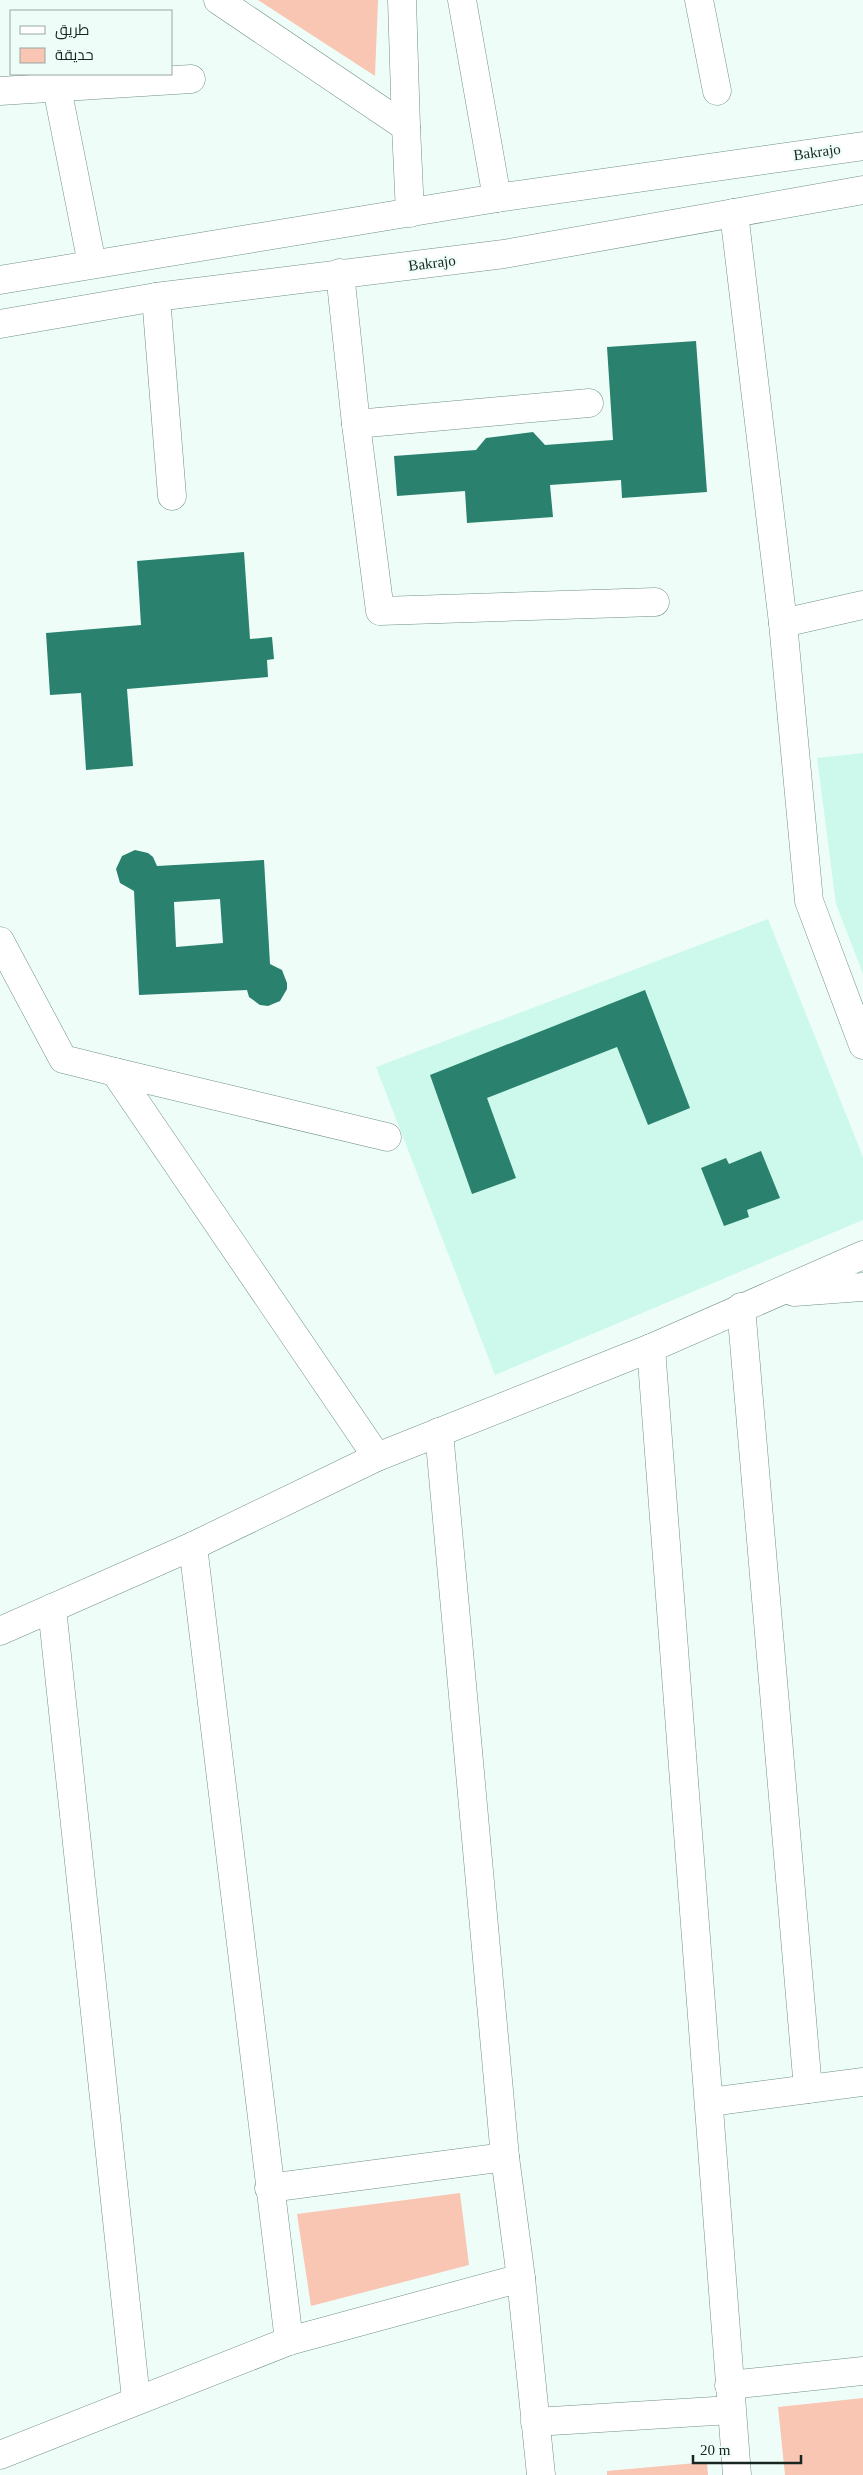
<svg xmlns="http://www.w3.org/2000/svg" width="863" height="2475" viewBox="0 0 863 2475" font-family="'Times New Roman',Cairo,serif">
  <rect width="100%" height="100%" fill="#effdf9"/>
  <!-- built -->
  <g fill="#ccf9eb">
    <polygon points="863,753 863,974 836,904 817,758"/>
    <polygon points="768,919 863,1157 863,1220 495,1375 376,1067"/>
  </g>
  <!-- green -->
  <g fill="#f8c6b3">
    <polygon points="258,0 378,0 375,76"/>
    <polygon points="460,2193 469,2265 311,2306 297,2214"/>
    <polygon points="863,2398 863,2475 785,2475 778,2407"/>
    <polygon points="707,2462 708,2475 607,2475 607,2471"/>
  </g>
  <!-- building -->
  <g fill="#2a816e" fill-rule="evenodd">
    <polygon points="696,341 707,492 622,498 621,480 550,485 553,517 467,523 465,491 397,496 394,456 476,450 486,438 533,432 545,445 613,440 607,347"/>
    <polygon points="244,552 250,639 272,637 274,659 267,660 268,677 127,689 133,766 86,770 81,693 50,695 46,633 141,625 137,561"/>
    <path d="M135,850L148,853L153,857L157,866L264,860L270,964L282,970L287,983V989L280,1001L268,1006L260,1005L249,997L247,990L139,995L134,891L120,883L116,869L122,856ZM220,899L223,943L176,947L174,902Z"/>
    <polygon points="645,990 690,1108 648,1125 617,1047 487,1098 516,1178 472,1194 430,1075"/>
    <polygon points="761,1151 780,1198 747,1210 749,1217 724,1226 701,1168 726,1158 729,1164"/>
  </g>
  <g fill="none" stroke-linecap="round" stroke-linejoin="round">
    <defs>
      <g id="minor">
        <polyline points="218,0 406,127 410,213"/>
        <polyline points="402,0 406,127"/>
        <polyline points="462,0 497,198"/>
        <polyline points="699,0 717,91"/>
        <polyline points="57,88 92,264"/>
        <polyline points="0,91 191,79"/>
        <polyline points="734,213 783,623 809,901 863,1045"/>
        <polyline points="340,273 356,424 380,611 655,602"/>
        <polyline points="0,280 497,198 863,146"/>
        <polyline points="156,297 172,496"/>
        <polyline points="0,324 156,297 504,254 863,190"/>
        <polyline points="356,424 589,403"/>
        <polyline points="783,623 863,605"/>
        <polyline points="0,941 63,1059 115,1072 377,1457"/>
        <polyline points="115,1072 387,1137"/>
        <polyline points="794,1292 863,1287"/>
        <polyline points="741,1307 808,2089"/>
        <polyline points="651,1348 737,2475"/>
        <polyline points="439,1432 505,2157 521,2278 541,2475"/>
        <polyline points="193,1546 289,2341"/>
        <polyline points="52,1608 136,2399"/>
        <polyline points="0,1631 193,1546 377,1457 651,1348 863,1255"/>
        <polyline points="710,2102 863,2082"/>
        <polyline points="269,2188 505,2157"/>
        <polyline points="729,2385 863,2371"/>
        <polyline points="535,2422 731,2410"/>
        <polyline points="0,2455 289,2341 521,2278"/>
      </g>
    </defs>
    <!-- minor casing -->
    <use href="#minor" stroke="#709187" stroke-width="29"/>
    <!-- minor -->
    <use href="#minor" stroke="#fff" stroke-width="28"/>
  </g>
  <g text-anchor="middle" stroke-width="4.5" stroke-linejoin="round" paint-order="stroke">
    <!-- street labels -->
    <g font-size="15" fill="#182622" stroke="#effdf9">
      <text transform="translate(817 152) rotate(-8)" y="5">Bakrajo</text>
      <text transform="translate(432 263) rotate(-7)" y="5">Bakrajo</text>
    </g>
  </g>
  <!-- legend -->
  <rect x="10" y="10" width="162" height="65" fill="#effdf9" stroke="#99a7a3"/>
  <rect x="20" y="26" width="25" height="8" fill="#ffffff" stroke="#99a7a3"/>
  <text x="55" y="35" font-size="15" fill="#182622">طريق</text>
  <rect x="20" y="48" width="25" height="15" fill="#f8c6b3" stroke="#99a7a3"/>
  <text x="55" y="60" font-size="15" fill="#182622">حديقة</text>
  <!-- scale -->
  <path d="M693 2455v8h108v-8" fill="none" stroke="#182622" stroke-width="2.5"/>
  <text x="700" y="2455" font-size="15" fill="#182622" stroke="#effdf9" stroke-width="4" paint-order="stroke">20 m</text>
</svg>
